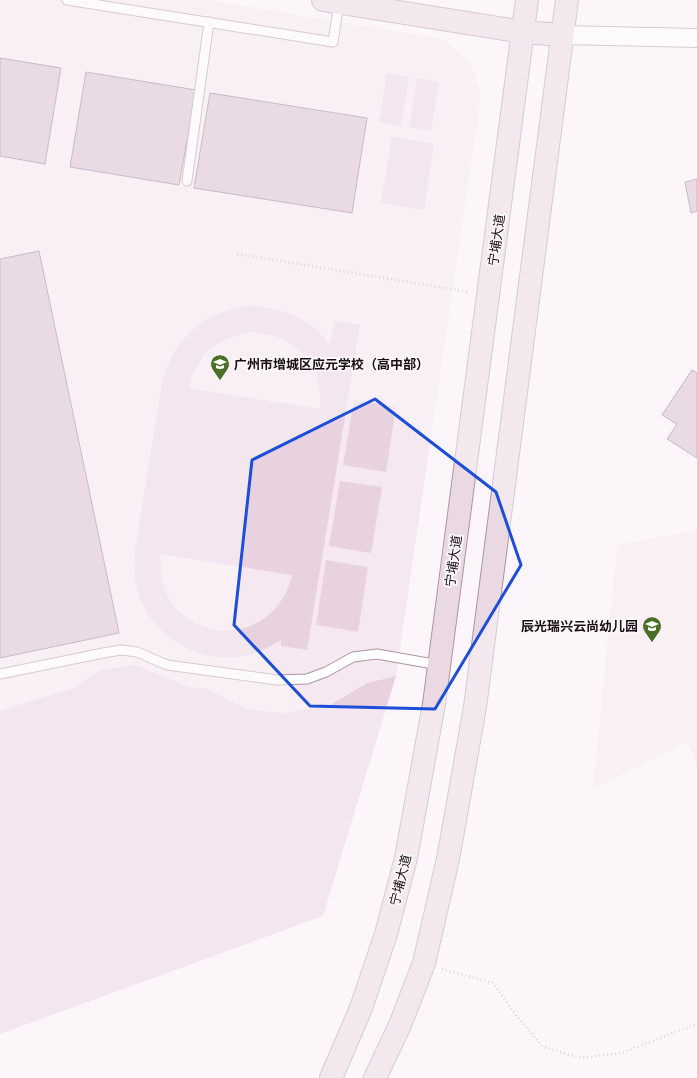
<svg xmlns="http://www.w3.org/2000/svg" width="697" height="1078" viewBox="0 0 697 1078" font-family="'Sofia Sans Condensed','Noto Sans SC',sans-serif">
  <rect width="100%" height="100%" fill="#fcf6fa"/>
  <!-- built -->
  <g fill="#f6e8f1">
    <polygon points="0,0 208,0 444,39 471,64 481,96 396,676 367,683 330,705 283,713 247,709 207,688 189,687 135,666 100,670 73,688 0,711"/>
    <polygon points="697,530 697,765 688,742 593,789 617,545"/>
  </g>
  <!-- green -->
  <g fill="#e9d2e0" fill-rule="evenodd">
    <polygon points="387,73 409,77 401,126 379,122"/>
    <polygon points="417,78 439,82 431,131 409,127"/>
    <polygon points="392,137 434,144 424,210 381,203"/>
    <path d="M251,306C276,308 299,314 318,331C322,335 326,341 330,345L334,321L360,325L307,650L281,646V640C271,646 260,652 248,655C200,667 146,634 136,585C134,574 134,563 135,551L162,383C176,335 202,313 251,306ZM252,332C297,335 324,364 320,409L189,388C196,354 218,337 252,332ZM161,554L292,575V576C269,662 151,640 161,554Z"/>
    <polygon points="354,400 396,407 386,472 343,465"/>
    <polygon points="340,481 382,487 371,553 329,546"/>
    <polygon points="326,560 368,567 358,632 316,625"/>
    <polygon points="135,665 189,687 206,688 247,709 283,713 330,705 367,683 396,676 323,916 0,1034 0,711 73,688 100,670"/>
  </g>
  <!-- building -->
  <g fill="#d3b8c8" stroke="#8c7382">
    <polygon points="0,58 61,68 45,164 0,156"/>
    <polygon points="86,72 196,90 179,185 70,167"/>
    <polygon points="210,93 367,118 352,213 194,188"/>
    <polygon points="697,179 697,211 691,213 685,182"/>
    <polygon points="39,251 119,633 0,658 0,259"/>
    <polygon points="692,370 697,373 697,458 667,439 677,424 662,415"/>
  </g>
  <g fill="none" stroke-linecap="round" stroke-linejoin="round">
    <defs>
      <g id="lane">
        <polyline points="67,0 333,42 339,3"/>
        <polyline points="187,181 209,22"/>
        <polyline points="0,674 103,653 121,650 137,652 167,665 277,680 307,679 326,672 353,657 377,654 439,665"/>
      </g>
      <polyline id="street" points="562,35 697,38"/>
      <g id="secondary">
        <polyline points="323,0 523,32 562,35"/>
        <polyline points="331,1078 361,1008 386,934 406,858 434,704 527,0"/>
        <polyline points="375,1078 400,1025 424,963 448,859 475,707 567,0"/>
      </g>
    </defs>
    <!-- lane casing -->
    <use href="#lane" stroke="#ae94a4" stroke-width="11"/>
    <!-- street casing -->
    <use href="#street" stroke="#ae94a4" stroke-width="20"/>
    <!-- secondary casing -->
    <use href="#secondary" stroke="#ae94a4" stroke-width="24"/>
    <!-- path -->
    <g stroke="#b4adb1" stroke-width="2.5" stroke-dasharray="1 3" stroke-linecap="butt">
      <polyline points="237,254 470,292"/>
      <polyline points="442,969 493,983 516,1015 543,1047 581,1058 621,1053 697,1024"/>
    </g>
    <!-- lane -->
    <use href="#lane" stroke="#fff" stroke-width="9"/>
    <!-- street -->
    <use href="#street" stroke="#fff" stroke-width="18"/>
    <!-- secondary -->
    <use href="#secondary" stroke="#ead8e3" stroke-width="22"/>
  </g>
  <!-- marked area -->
  <path d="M0 0H697V1078H0ZM375,399L496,492L521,565L435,709L310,706L234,625L252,460Z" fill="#fcf6fa" fill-opacity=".55" fill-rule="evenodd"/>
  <path fill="none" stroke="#1d4ed8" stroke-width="3" stroke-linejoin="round" d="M375,399L496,492L521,565L435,709L310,706L234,625L252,460Z"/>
  <!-- icons -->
  <defs>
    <symbol id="school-pin" viewBox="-11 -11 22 30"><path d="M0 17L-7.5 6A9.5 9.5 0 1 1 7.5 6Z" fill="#4c6f28" stroke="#fcf6fa"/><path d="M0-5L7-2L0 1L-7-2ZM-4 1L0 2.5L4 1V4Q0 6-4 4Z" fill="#fff"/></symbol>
  </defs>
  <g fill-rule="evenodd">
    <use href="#school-pin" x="209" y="353" width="22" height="30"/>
    <use href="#school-pin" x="641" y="615" width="22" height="30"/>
  </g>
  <g text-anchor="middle" stroke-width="4" stroke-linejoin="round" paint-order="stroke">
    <!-- street labels -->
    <g font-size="13" fill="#191015" stroke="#fcf6fa">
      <text transform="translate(496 240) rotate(-82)" y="5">宁埔大道</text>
      <text transform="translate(453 561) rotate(-82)" y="5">宁埔大道</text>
      <text transform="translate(400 880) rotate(-76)" y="5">宁埔大道</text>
    </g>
    <!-- poi labels -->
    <g font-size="13" font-weight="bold" fill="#191015" stroke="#fcf6fa" text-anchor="start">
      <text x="234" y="369">广州市增城区应元学校（高中部）</text>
      <text x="638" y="631" text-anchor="end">辰光瑞兴云尚幼儿园</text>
    </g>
  </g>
</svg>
